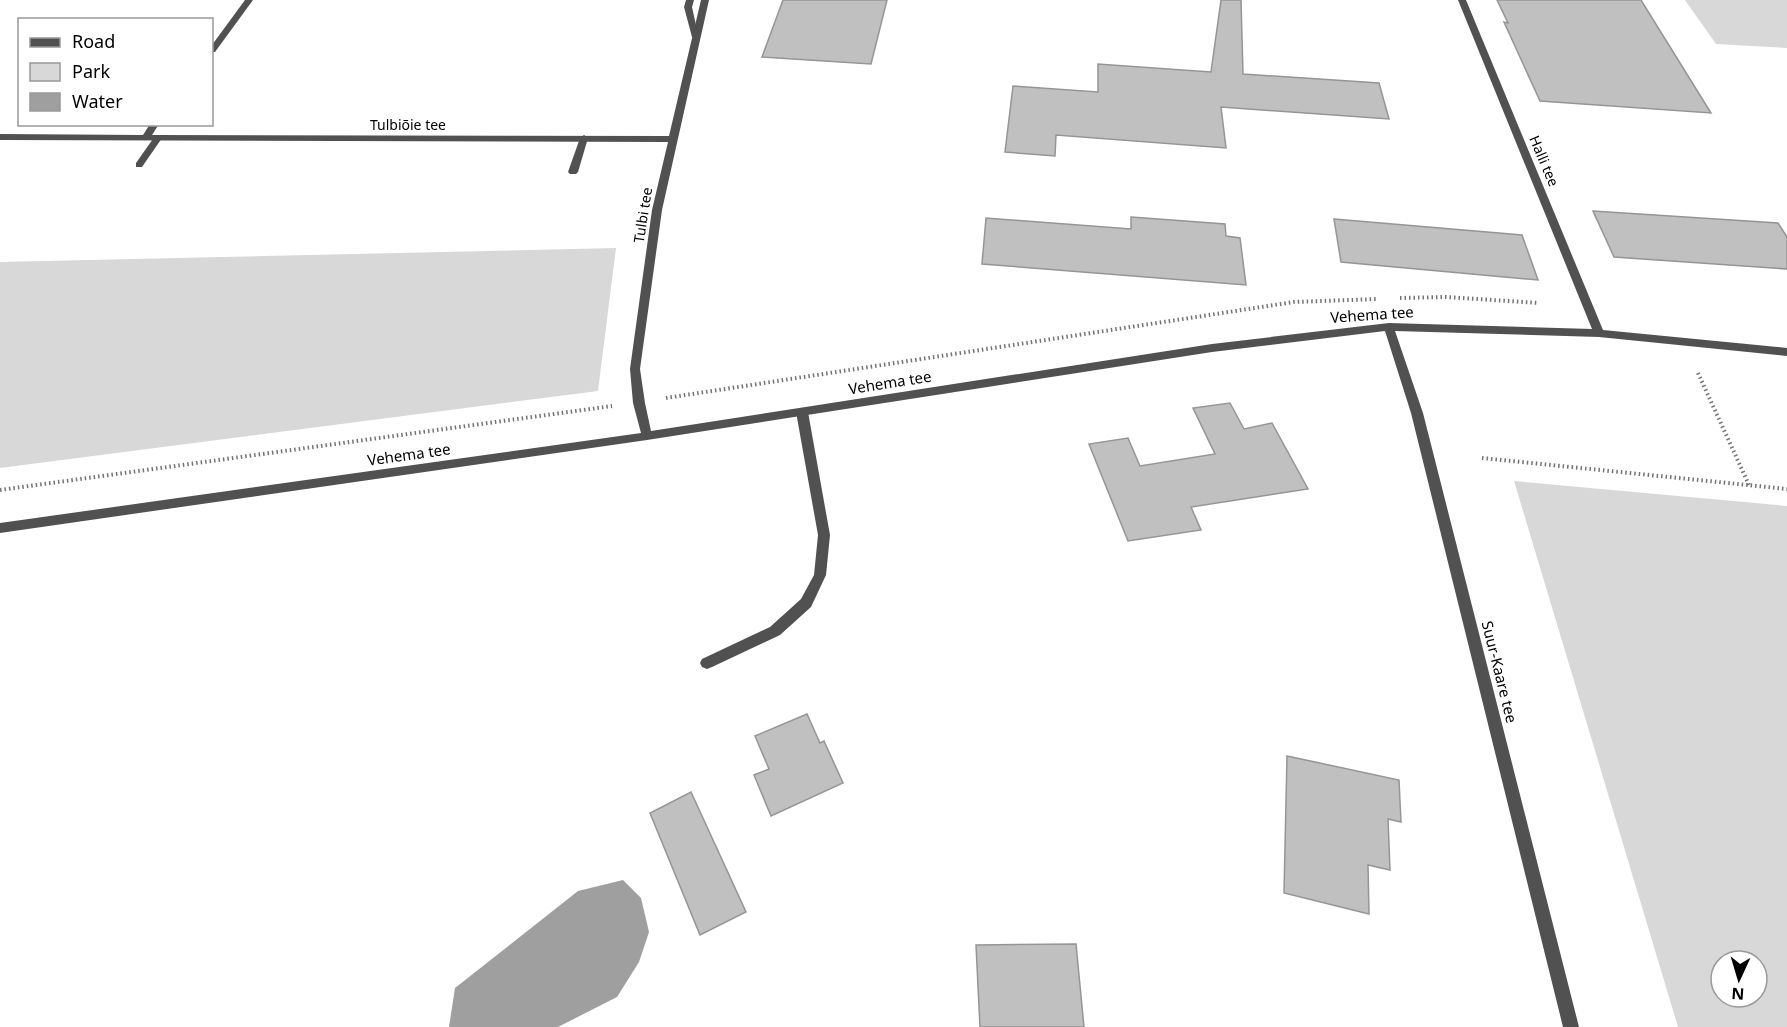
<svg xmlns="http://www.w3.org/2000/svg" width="1787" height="1027" viewBox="0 0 1787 1027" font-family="'Noto Sans',sans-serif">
  <rect width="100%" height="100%" fill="#fff"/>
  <!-- green -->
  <g fill="#d8d8d8" fill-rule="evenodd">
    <polygon points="1685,0 1787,0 1787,48 1716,44"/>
    <polygon points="616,248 598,391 0,468 0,262"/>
    <path d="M1514,481L1787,506V1027H1678ZM1721,961H1757V997H1721Z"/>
  </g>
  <!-- water -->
  <polygon fill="#9f9f9f" points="623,880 641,898 649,932 639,962 617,997 558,1027 449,1027 455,988 578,891"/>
  <!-- building -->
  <g fill="#c0c0c0" stroke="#959595" stroke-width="1.5">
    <polygon points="783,0 887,0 871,64 762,57"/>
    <polygon points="1221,0 1241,0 1243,74 1379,83 1389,119 1221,107 1226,148 1056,135 1055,156 1005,152 1013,86 1098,92 1098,64 1211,72"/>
    <polygon points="1497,0 1641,0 1711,113 1540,101 1504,22 1508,23"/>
    <polygon points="1593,211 1778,223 1787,237 1787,269 1614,257"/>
    <polygon points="1131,217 1225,224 1226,236 1240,238 1246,285 982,264 986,218 1131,229"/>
    <polygon points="1334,219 1522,235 1538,280 1341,262"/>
    <polygon points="1230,403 1244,429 1272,423 1308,489 1191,507 1201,530 1128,541 1089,444 1128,438 1140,466 1215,454 1193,408"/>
    <polygon points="807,714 820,743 824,741 843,783 771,816 754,775 769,769 755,736"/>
    <polygon points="1287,756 1399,780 1401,822 1388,819 1390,870 1368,865 1369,914 1284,893"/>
    <polygon points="691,792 746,912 700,935 650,813"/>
    <polygon points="1076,944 1084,1027 980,1027 976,945"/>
  </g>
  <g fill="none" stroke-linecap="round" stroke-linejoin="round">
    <!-- path -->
    <g stroke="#737373" stroke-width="4" stroke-dasharray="1.5 3" stroke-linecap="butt">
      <polyline points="1400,298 1446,297 1539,303"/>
      <polyline points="1698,373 1749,485"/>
      <polyline points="666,398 1294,302 1378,299"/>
      <polyline points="1482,458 1787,489"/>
      <polyline points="0,490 612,406"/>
    </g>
    <!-- service -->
    <g fill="#515151" fill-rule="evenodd">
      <polygon points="686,0 694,0 692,7 699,39 692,37 684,7"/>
      <polygon points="158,135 162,138 142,167 136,167 136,163 155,136"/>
      <polygon points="584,135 588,138 578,172 576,174 570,174 568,172 580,138"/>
      <polygon points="802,408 808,412 830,535 826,575 811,607 780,635 712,667 707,669 702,667 700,663 702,659 770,627 801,599 814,575 818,535 796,412"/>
    </g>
    <!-- minor -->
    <g fill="#515151" fill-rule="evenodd">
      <polygon points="245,0 253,0 215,52 212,52 212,45"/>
      <polygon points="701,0 709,0 662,210 640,369 645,403 651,431 1212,344 1389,323 1592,329 1458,0 1466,0 1603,330 1787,348 1787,356 1599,337 1395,331 1423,413 1579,1027 1563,1027 1411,413 1385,331 1212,352 647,440 0,533 0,523 641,433 633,403 630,369 652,210 668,142 0,140 0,134 143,135 150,124 159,124 152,135 669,136"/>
    </g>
  </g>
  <g text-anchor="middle" stroke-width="5" stroke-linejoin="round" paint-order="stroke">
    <!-- far-street labels -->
    <g font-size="14" fill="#000" stroke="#fff">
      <text x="408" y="130">Tulbiõie tee</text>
      <text transform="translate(1544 161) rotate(67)" y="5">Halli tee</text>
      <text transform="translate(643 215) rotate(-81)" y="5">Tulbi tee</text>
    </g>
    <!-- street labels -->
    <g font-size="15" fill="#000" stroke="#fff">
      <text transform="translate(1372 315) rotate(-4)" y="5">Vehema tee</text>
      <text transform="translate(890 383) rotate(-9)" y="5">Vehema tee</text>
      <text transform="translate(409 455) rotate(-8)" y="5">Vehema tee</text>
      <text transform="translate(1499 672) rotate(76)" y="5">Suur-Kaare tee</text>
    </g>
  </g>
  <!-- legend -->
  <rect x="18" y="18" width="195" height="108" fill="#ffffff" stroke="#999999" stroke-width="1.5"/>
  <rect x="30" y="38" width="30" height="9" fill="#515151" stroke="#999999" stroke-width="1.5"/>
  <text x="72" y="48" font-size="18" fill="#000000">Road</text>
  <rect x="30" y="63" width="30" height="18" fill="#d8d8d8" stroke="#999999" stroke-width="1.5"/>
  <text x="72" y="78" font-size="18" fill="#000000">Park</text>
  <rect x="30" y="93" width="30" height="18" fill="#9f9f9f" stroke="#999999" stroke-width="1.5"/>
  <text x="72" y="108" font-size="18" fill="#000000">Water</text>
  <!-- north arrow -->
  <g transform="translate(1739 979) rotate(184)"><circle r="28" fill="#ffffff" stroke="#999999" stroke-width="1.5"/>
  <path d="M0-4.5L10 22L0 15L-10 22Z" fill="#000000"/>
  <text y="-9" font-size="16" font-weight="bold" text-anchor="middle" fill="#000000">N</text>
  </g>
</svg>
